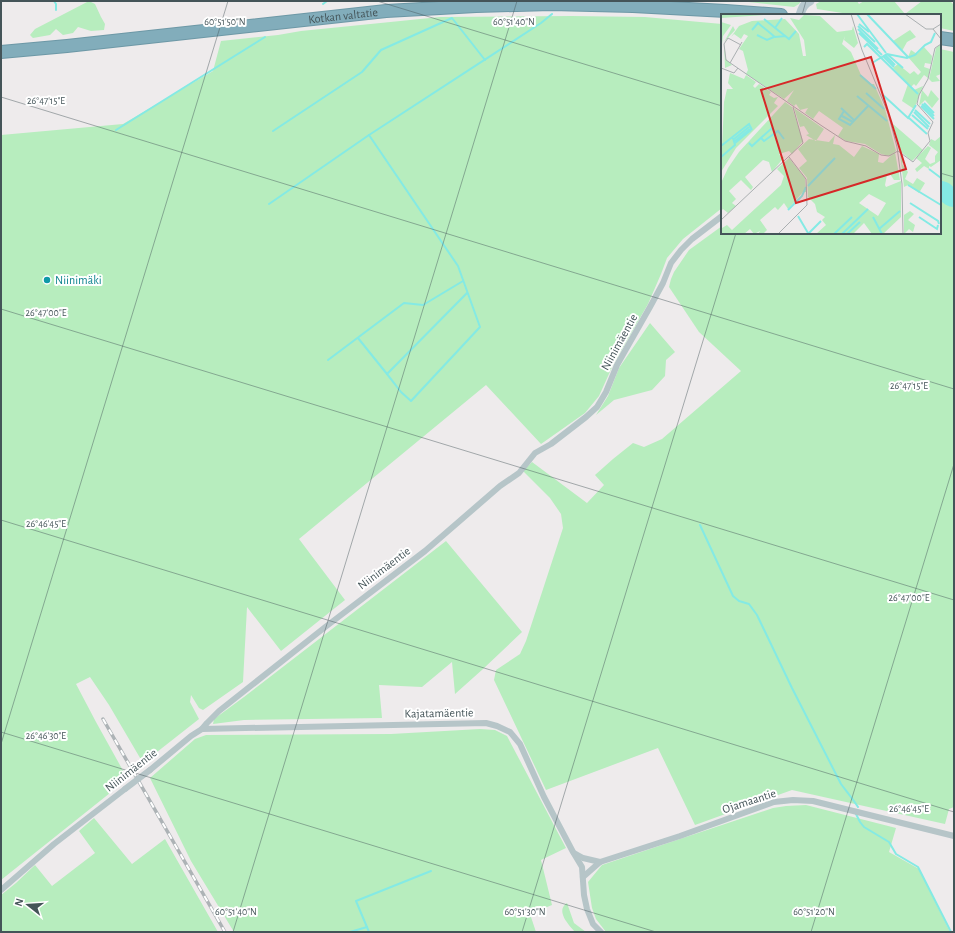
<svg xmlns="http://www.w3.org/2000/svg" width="955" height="933" viewBox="0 0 955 933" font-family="'Alegreya Sans',sans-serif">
  <rect width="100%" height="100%" fill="#eeebec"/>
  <!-- green -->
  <g fill="#b7edbe">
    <polygon points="89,1 95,4 101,17 105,24 104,30 91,31 78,27 73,33 63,35 56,29 50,35 33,38 30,35 35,29"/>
    <polygon points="740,1 801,1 799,4 794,7"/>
    <polygon points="821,1 857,1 859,4 864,1 894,1 905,14 922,1 950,1 954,5 954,31 940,28 940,15 855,15 817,9 816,4"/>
    <polygon points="571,16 645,17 722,24 722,208 683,239 667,258 661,274 648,304 613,365 599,396 585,413 541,444 486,385 299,539 345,600 281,651 247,607 243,682 203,710 199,708 191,695 190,702 199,719 143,763 109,705 90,677 76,684 96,722 126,776 110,793 1,880 1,135 123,124 213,71 221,41 278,35 301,31 440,17"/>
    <polygon points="940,49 954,52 954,807 949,809 945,824 792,790 695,825 658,748 546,790 494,680 496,670 520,654 526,641 563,528 561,514 550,498 523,471 532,462 587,503 604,485 595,475 613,459 633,443 644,447 662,439 741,371 699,332 669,287 671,279 674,272 689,250 722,226 722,233 940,233"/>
    <polygon points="650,323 675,352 666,360 665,376 652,390 614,400 596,415 608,396 619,368"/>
    <polygon points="446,541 522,632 483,669 455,694 452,662 422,687 379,685 382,718 244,720 213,724 214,719 244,697"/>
    <polygon points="480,729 495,730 507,736 566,848 541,860 552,905 530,914 536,932 234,932 191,861 150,778 195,739 206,735 391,734"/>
    <polygon points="806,805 896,828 889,852 919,869 950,932 606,932 596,919 592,908 588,882 602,865 773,808 786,806"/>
    <polygon points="94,818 132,864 165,839 218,932 1,932 1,895 16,883 35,865 52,886 95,853 79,831"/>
    <path d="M567,903L574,923L586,932H575C569,925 555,911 567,903Z"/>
  </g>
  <!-- water -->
  <path fill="#84eae4" d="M940,181C946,181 950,183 954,188V207C948,207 944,204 940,200Z"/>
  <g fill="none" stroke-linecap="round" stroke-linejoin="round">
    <!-- stream -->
    <g stroke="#84eae4" stroke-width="2">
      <polyline points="54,1 56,4 56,10"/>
      <polyline points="323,4 327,1"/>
      <polyline points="116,130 265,37"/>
      <polyline points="273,131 362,72 381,50 452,18 485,60"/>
      <polyline points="269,204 369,135 541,23 552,14"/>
      <polyline points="358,338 387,374 401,392 411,401 480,327 458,266 369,135"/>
      <polyline points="328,360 404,303 423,305 463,281"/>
      <polyline points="387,374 467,293"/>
      <path d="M700,525L733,596L739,601L749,604L757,615L792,688L841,784C847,792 853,799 858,807"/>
      <polyline points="856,814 860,822 864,827 889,842 896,854 918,867 951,932"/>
      <polyline points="350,932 367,927"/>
      <polyline points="369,932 356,901 431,871"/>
    </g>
    <defs>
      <g id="highway">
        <polyline points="940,38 954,40"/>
        <path id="s1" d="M1,52L67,46L386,11L476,6L551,4L633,6L726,11L781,15"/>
      </g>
    </defs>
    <!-- highway casing -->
    <use href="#highway" stroke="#6d98a6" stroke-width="14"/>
    <!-- street -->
    <g stroke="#b6c5c8" stroke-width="6">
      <polyline points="202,729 486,723 497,726 510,732 520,744 544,797 573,852 582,867 584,895 587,909 593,924 601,932"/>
      <polyline points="150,770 191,736 202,729 207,723 219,711 324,628 425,551 500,486 519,473 535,453 551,444 586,417 597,407 606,392 617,365 650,307 663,283 671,263 681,250 692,239 722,216"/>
      <polyline points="574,853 583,858 600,862"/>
      <polyline points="583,877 600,862 680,836 774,802 793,800 813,801 954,836"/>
      <polyline points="1,890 54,844 125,789"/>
    </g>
    <!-- secondary -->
    <path stroke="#b6c8ce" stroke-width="9" d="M800,15C802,8 804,4 810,1"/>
    <!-- highway -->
    <use href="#highway" stroke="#82adbb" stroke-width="12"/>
    <defs>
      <polyline id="rail" points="103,719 225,932"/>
    </defs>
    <!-- rail casing -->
    <use href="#rail" stroke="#adb3b6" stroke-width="3.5"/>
    <!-- rail -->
    <use href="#rail" stroke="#fff" stroke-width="2" stroke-dasharray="6" stroke-linecap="butt"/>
    <!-- street-bridge -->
    <polyline stroke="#b6c5c8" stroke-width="6" points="125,789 150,770"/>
  </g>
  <!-- ticks -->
  <path fill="none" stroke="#445458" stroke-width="1" stroke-opacity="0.45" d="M377,1L722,106M802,15L806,1M1,97L954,389M940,173L954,177M1,309L954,600M1,520L954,812M1,732L656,932M1,744L228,1M233,932L517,1M522,932L736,233M811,932L954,464"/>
  <!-- markers -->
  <circle fill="#0f9aa8" stroke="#fff" stroke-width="1.5" cx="47" cy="280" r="4"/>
  <g text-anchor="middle" stroke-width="4" stroke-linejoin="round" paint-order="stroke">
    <!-- street labels -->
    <g font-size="12" fill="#445458" stroke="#fff">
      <text dy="4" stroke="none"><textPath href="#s1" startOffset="344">Kotkan valtatie</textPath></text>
      <text transform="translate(619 342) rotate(-61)" y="4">Niinimäentie</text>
      <text transform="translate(384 568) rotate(-37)" y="4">Niinimäentie</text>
      <text transform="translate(439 713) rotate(-1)" y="4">Kajatamäentie</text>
      <text transform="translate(131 770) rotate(-38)" y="4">Niinimäentie</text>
      <text transform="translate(749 801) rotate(-18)" y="4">Ojamaantie</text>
    </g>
    <!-- culture labels -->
    <g font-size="12" fill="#0d838f" stroke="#fff" text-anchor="start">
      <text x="55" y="284">Niinimäki</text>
    </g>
  </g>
  <!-- overview -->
  <g transform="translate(721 14)">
    <rect width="220" height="220" fill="#eeebec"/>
    <path d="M0,0H56L0,4ZM83,1L99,2L116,18L131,16L132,12L137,29L133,34L123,26L124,22L121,30L130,38L140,61L150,70H153L164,95L175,137L169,142L160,140L144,130L125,127L117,122L122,114L98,97L92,105L84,99L87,94L79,96L75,90L73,92L66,87L73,76L63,85L25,60L27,56L22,37L18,35L27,22L23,20L20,25L13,20L10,23L18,12L31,7L64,5L78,20L82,42H85L83,26L69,4L78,6ZM0,8L10,11L2,22L0,38ZM12,12L14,16L3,28L5,45L11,51L4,54L3,28ZM189,16L195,23L186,28L181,37L172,27ZM220,30V60L215,62L219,67L211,68L208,65L215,34ZM203,33L211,42L210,50L204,49L203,53L209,55L207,64L203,61L195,72L193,70L190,73L193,76L202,72L193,95L181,87L187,70L172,54L177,50L189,60L193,57L197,61L200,58L187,43L190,36L196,40ZM9,59L23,65L25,61L35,68L32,72L34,74L38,70L50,78L48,81L53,84L57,83L53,89L57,92L15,134L0,158L3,88L6,75H12L7,69ZM201,76L207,83L210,76L218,85L211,94L204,86L198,92ZM64,88L71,93L82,127L71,140L68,137L58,140L61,144L64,142L51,158L48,148L42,146L24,163L32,173L30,176L20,166L8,177L15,185L11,189L15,192L7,199L2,195L0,197V169L7,154L18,138ZM73,94L103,115L95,127L85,121L88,120L83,112L79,113ZM172,110L202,136L191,147L179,137ZM114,121L112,130L118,131L133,143L141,132L158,140L157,148L162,149L174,138L179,166H173L169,160L166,161L164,171L165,173L180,167V203L162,220H151L143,209L132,220H95L105,211L101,206L104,203L96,198L94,190L87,183L86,164L78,154L86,147L77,135L88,125L108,128ZM148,180L165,189L157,202L138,189ZM220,122V146L210,153L208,152V155L203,152L196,158L194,155L201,149L195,144L207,132L210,134L204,145L209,150L214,148V142L217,138L208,131L210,125L214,127ZM179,139L183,146L181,150L187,158L184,165L192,170L196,164L204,169L198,179L187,171L183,173ZM68,144L84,164L85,178H82L67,195L63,189L57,196L54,193L39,206L46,216L42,220H37L39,217L33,220L29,215L23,220H0V212L1,214L6,211L11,216L60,171L63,162L56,155ZM189,197L193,200L187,206L194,211L192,218L188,215L183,220V201Z" fill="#b7edbe" fill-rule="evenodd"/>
    <path fill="none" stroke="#84eae4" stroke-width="2" d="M136,0L165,39M146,0L187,43M43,5L68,25L75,17M138,10L148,18M137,12L154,28M54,14L61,4M137,15L157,35M31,16L37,9L54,23L65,22M138,19L161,41M36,21L46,26L53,23M143,33L146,30L197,80M166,40L182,54M164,41L174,51M162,42L173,53M151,49L166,40L186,44L194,41L204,31L210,28L214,19M139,61L155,75M145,79L163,95M162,81L187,104L195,91M136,82L166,107M203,89L213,99M201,90L213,102M200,92L213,105M120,94L134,107M194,96L209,110M123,97L118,105L129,111L148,91M193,98L208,113M191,101L207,115M121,102L132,108M188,104L206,120M40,124L43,127L57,117L63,125M13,125L28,113M14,127L29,115M14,129L30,116M28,129L31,132L51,114L54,119M0,132L28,110L31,116M0,143L14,131L12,124M208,155L220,164M187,171L220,191M87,172L114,144M189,189L217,207L218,210M67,196L81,182L85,173M77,202L87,219M152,203L161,220M198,203L216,215L217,211M158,215L179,197M87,220L100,207M113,220L131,203M121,220L147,195M126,220L139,208"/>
    <path fill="none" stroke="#aaafb1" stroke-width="1" d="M130,0L141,36L167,99L176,133L181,170L182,220M184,0L205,15H212L220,10M212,15L220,25M20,31L7,24L3,30L5,46L101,112L124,127L145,132L160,141L168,142L177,137M9,49L21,28M0,54L13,59L17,54M177,137L192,148L209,127L207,119L212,108L196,90L198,81L207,65L214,34L220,30M0,206L82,129L72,93M57,220L86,191L85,165L68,143"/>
    <path fill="#d62828" fill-opacity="0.15" stroke="#d62828" stroke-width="2" d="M150,43L185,155L75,189L40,76Z"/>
    <rect width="220" height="220" fill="none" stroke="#445458" stroke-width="2"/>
  </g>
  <g font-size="10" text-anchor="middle" fill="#445458" stroke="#fff" stroke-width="4" stroke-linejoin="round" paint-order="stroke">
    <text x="225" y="25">60°51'50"N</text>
    <text x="514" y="25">60°51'40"N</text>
    <text x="46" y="104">26°47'15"E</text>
    <text x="46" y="316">26°47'00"E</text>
    <text x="909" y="389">26°47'15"E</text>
    <text x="46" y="527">26°46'45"E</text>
    <text x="909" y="601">26°47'00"E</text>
    <text x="46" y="739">26°46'30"E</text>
    <text x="909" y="812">26°46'45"E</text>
    <text x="236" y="915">60°51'40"N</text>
    <text x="525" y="915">60°51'30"N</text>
    <text x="814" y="915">60°51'20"N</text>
  </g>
  <!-- border -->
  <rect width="955" height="933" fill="none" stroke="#445458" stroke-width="4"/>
  <!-- north arrow -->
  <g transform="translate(28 905) rotate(287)" stroke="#ffffff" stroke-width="3" paint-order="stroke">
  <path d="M0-3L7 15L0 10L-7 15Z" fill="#445458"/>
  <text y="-6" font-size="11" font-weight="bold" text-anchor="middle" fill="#445458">N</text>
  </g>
</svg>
